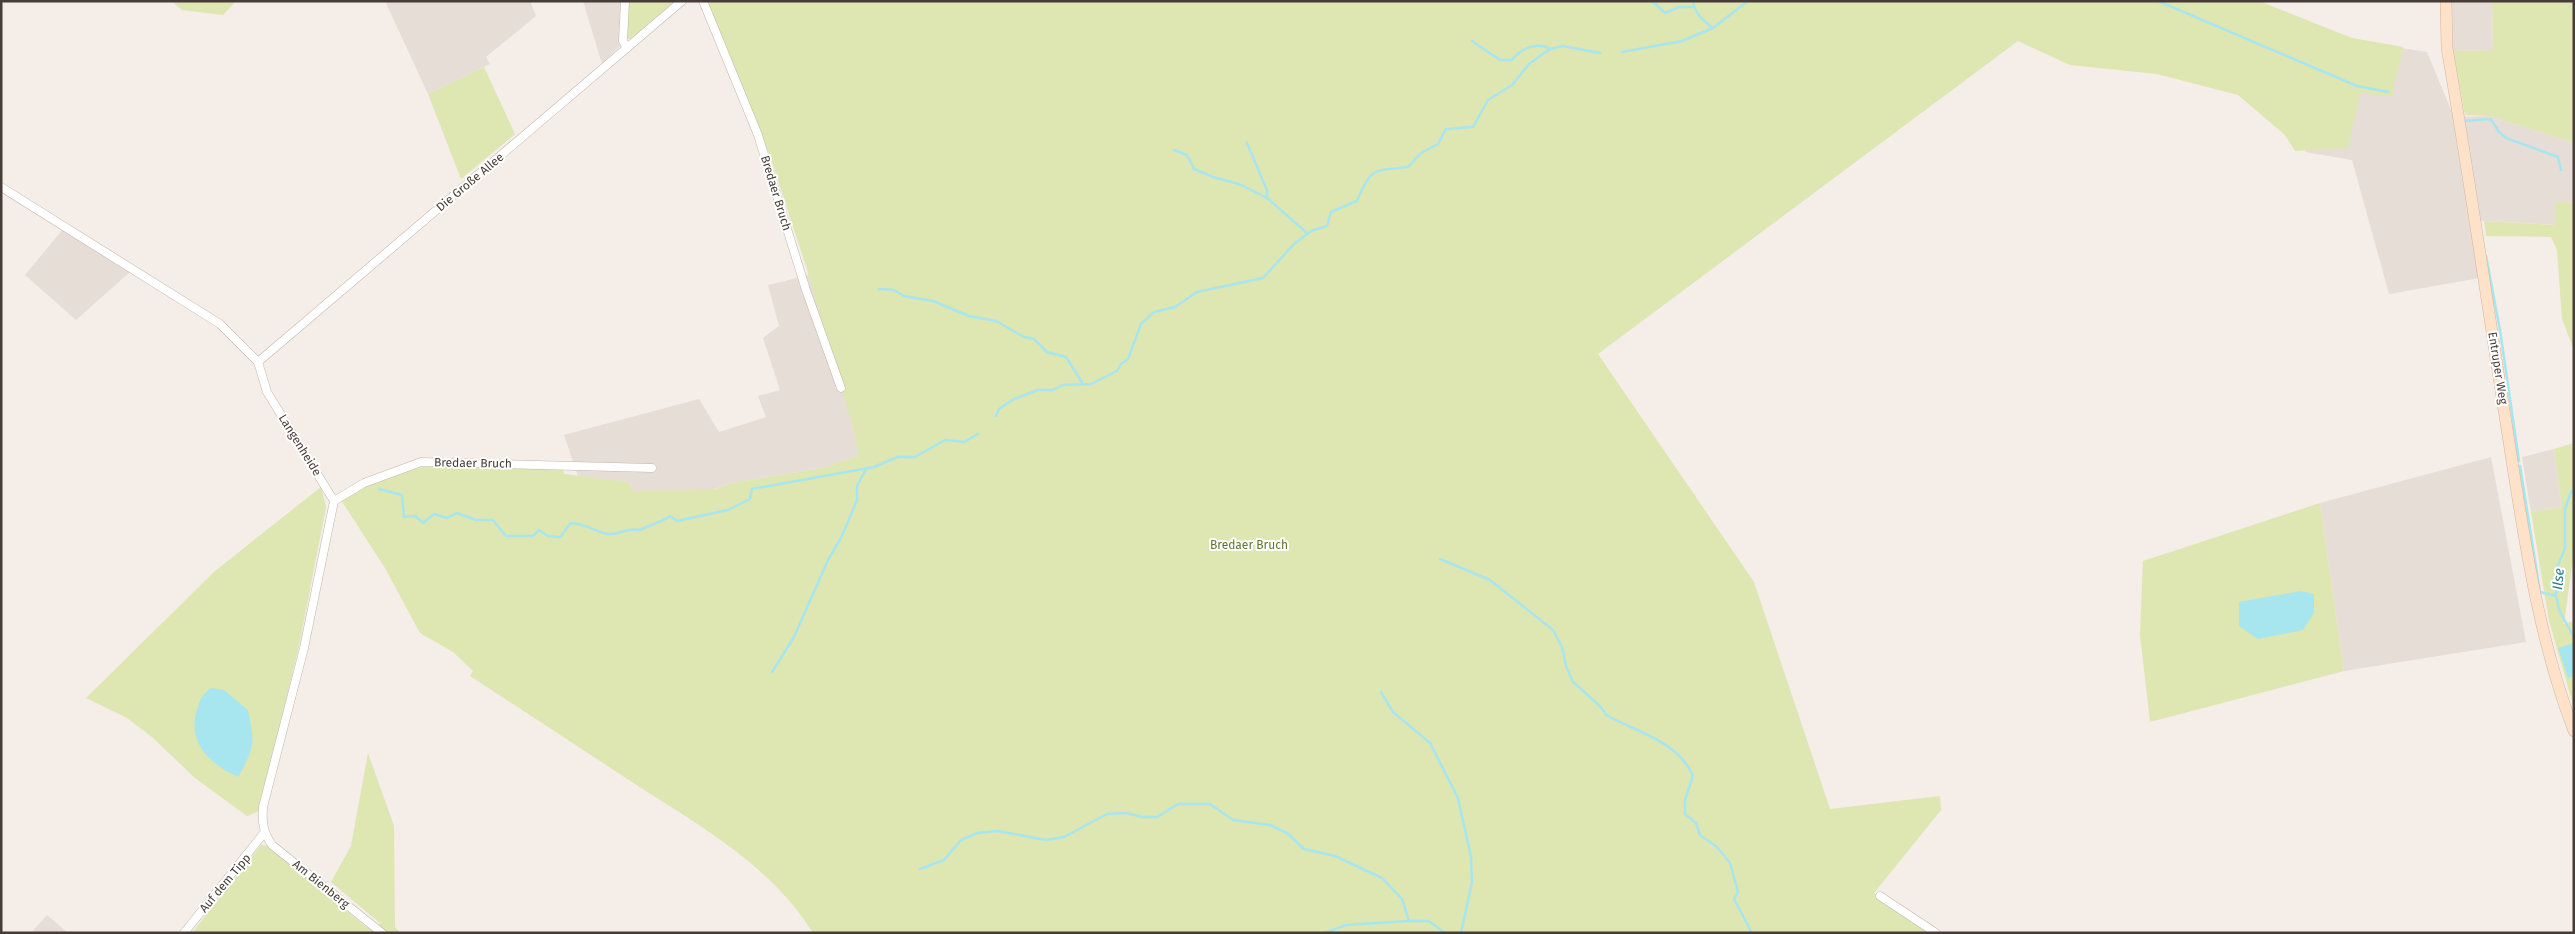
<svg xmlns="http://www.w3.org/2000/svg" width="2575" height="934" viewBox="0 0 2575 934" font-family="'Fira Sans',sans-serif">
  <rect width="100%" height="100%" fill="#f4ede8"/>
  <!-- residential -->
  <g fill="#e7ddd7">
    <polygon points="385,1 530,1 536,16 486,57 490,64 428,94"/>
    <polygon points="583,1 622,1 620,46 602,64"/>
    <polygon points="2452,1 2492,1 2493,50 2453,51"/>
    <polygon points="2355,41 2427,52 2454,117 2489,116 2574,143 2574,203 2556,201 2556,225 2469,220 2480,278 2389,294 2352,160 2305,152"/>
    <polygon points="64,228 131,271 76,320 25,275"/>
    <polygon points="809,275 843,379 859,456 822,468 732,483 643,513 629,482 578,476 564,435 699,399 719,432 766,417 758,396 780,390 763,338 779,326 768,285"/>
    <polygon points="2554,449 2562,507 2531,512 2522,457"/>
    <polygon points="2491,457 2526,642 2344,671 2320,503"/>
    <polygon points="47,915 68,933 31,933"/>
  </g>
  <!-- green -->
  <g fill="#dee6b2">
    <polygon points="171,1 236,1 223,15 182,10"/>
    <polygon points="627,1 676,1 630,39 626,37"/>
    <path d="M706,1H2259L2352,38L2403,47C2402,64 2393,78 2393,96H2379L2361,92L2348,148L2295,151L2285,135L2238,95L2157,74L2070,65L2018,41L1598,354L1754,582L1830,809L1940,796L1941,810L1874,893L1929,933H813C771,865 700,826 635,784C580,748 525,712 470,676L473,671L453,652L420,633L385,568L341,500L365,487L421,467L563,469L564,474L629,482L633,491L715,489L732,483L822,468L859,456L853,428L806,266L770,156Z"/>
    <polygon points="2492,1 2574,1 2574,143 2489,116 2465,115 2453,51 2493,50"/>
    <polygon points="484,67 515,134 461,179 428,94"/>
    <polygon points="2556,201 2574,203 2574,350 2562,319 2557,250 2551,237 2486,236 2484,221 2555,225"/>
    <polygon points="2574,443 2574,551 2564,624 2574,621 2574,708 2549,621 2531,512 2562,507 2554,449"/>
    <polygon points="321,487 326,507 299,646 259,811 247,816 195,778 152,737 127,718 86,698 215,571"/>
    <polygon points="2320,503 2344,671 2150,722 2140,635 2143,561"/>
    <polygon points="368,753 394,826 395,927 400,933 192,933 261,845 268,846 366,927 381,924 331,882 351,846"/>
  </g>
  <!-- water -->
  <g fill="#a7e6ee">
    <polygon points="2301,591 2314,594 2314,613 2303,630 2258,639 2239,626 2239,602"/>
    <polygon points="2574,643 2574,676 2568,678 2558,648"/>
    <path d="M211,688L224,690L248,710C255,743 255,747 238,777C212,765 188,745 196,714C199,702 201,695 211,688Z"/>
  </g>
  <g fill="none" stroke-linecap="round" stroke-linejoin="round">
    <!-- stream -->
    <g stroke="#a7e6ee" stroke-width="2.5">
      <polyline points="1652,1 1665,13 1679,7 1694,7"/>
      <path d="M1693,1C1694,13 1704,21 1713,28"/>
      <polyline points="2158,1 2357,86 2388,92"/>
      <path d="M1472,41L1500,60H1512C1520,49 1537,41 1550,49"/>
      <polyline points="1622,52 1682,41 1713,28 1748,1"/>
      <polyline points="2463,121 2491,119 2499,132 2506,138 2558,157 2561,170"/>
      <polyline points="1247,143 1267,190 1267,197"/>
      <polyline points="1174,150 1187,155 1194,169 1213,177 1239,184 1267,198 1308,234"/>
      <polyline points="2486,256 2500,330 2519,461"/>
      <polyline points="879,289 894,290 904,296 933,301 969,316 996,321 1024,337 1034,339 1047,352 1066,357 1083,384"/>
      <path d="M996,416L999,409L1014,399L1038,390H1053L1063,385L1091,384L1117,371L1121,364L1128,359L1141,324L1154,312L1175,307L1197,292L1263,278L1294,244L1311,231L1327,226L1331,212L1357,201C1371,167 1373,171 1408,167L1421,153L1438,144L1446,129L1473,127L1488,100L1512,85L1529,64L1550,49L1563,46L1600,53"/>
      <polyline points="2520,466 2540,592 2556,596"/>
      <path d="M379,489L402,495L404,517L415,516L423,523L434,514L447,518L457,513L476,520H493L506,536H533L539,530L548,536L560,537L571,523C587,524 598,533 609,534C620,535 627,527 640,530C651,524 661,523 670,516L677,521L728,510L750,499L752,489L874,467L898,457H915L945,440L964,442L978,434"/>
      <polyline points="2574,489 2571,492 2565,509 2565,549 2557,567 2556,596 2560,612 2574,637"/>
      <path d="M1440,559L1490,580L1553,630L1562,647L1566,666L1573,682L1601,707L1606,715C1637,732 1679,742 1693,776L1685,800V814L1696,823L1700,835L1717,847L1730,863L1738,892L1734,899L1752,933"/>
      <polyline points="772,672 794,637 828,560 842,536 857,500 857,486 866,469"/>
      <polyline points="1381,692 1393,712 1430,743 1458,798 1471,857 1472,882 1461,933"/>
      <polyline points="920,869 944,860 961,840 978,833 998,831 1046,840 1064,837 1107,814 1127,813 1142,817 1157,817 1178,804 1210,804 1233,820 1270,825 1287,833 1304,849 1335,856 1382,878 1402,899 1409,921"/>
      <polyline points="1325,933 1346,925 1409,921 1429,921 1445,933"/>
    </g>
    <defs>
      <g id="street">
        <polyline points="625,1 623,41 627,48"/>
        <polyline points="703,1 758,135 806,290 841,388"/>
        <path d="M1,187L220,324L258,362L267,392L334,501L304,648L263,807C262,823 263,832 272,845L382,933"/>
        <polyline points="258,362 682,1"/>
        <polyline points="334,501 364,483 421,462 652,468"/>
        <polyline points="1880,896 1936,933"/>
        <polyline points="184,933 264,833"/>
      </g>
      <path id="secondary" d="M2446,1L2447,48C2469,175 2487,302 2507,429C2523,530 2537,635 2574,731"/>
    </defs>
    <!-- street casing -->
    <use href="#street" stroke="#c2b5ae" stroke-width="9"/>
    <!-- secondary casing -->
    <use href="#secondary" stroke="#d5b59c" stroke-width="12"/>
    <!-- street -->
    <use href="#street" stroke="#fff" stroke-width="8"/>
    <!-- secondary -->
    <use href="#secondary" stroke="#fde1c9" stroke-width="11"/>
  </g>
  <g text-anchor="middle" stroke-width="4" stroke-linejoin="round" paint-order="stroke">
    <!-- street labels -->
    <g font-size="12" fill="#473c37" stroke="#fff">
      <text transform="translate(470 182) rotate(-40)" y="4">Die Große Allee</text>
      <text transform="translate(776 193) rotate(73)" y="4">Bredaer Bruch</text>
      <text transform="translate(2498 368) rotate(81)" y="4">Entruper Weg</text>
      <text transform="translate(300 445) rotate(58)" y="4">Langenheide</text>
      <text transform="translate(473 463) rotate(1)" y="4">Bredaer Bruch</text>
      <text transform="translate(225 883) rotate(-50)" y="4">Auf dem Tipp</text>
      <text transform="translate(321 884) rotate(39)" y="4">Am Bienberg</text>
    </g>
    <!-- park labels -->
    <g font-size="12" fill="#5e772c" stroke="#fff">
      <text x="1249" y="549">Bredaer Bruch</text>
    </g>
    <!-- water labels -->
    <g font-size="14" font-style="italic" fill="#2a7c88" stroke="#fff">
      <text transform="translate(2558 579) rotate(-85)" y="5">Ilse</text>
    </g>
  </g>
  <!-- border -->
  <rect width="2575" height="934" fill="none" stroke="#473c37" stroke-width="5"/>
</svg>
